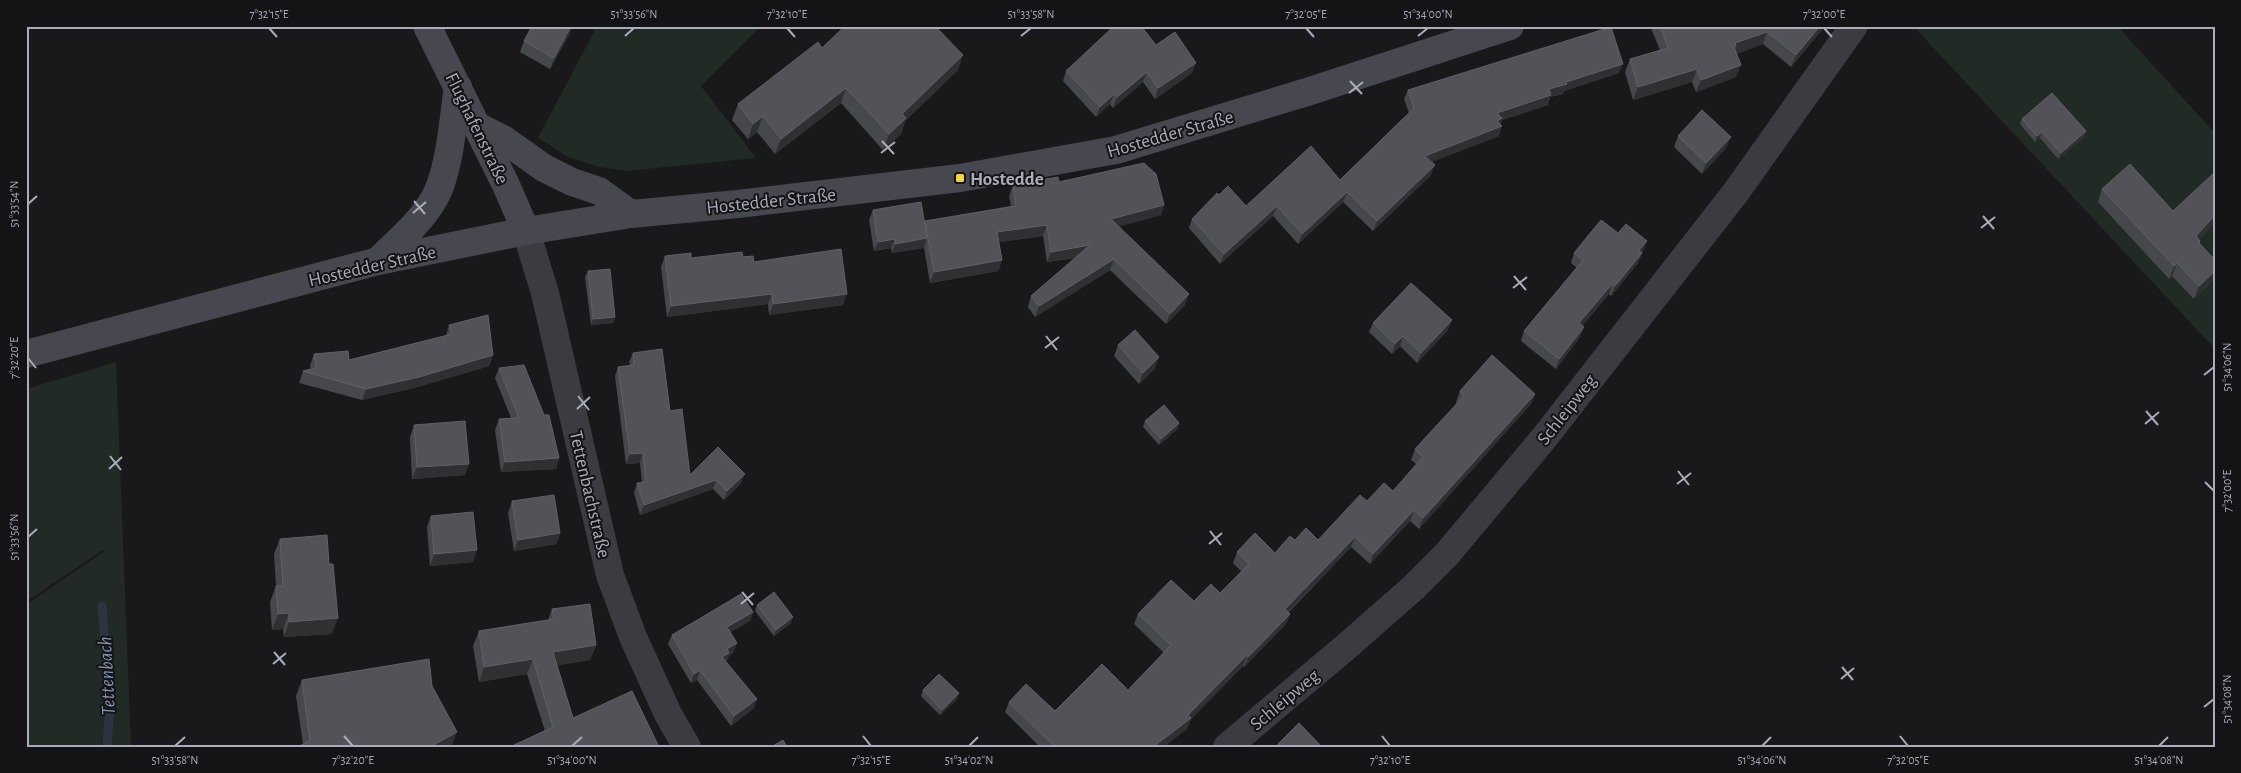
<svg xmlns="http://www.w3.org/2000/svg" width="2241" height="773" viewBox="0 0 2241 773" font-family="'Alegreya Sans',sans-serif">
  <rect width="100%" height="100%" fill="#19181a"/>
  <!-- green -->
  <g fill="#222a25" fill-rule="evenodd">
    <polygon points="597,26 761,26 701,86 756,158 627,171 599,167 568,157 538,138"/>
    <polygon points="1913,26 2117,26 2215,133 2215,349"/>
    <path d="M116,362L131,747H26V389ZM103,550L104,551L29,603V600Z"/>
  </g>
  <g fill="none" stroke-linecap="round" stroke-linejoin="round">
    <!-- stream -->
    <polyline stroke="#2e343f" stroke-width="9" points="102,606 110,704 107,747"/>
    <!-- minor -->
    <g stroke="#3b3b41" stroke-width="28">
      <polyline points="526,231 545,293 610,575 633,637 668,714 687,747"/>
      <polyline points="1227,747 1347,646 1413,588 1447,554 1544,438 1736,192 1854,26"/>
    </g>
    <!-- secondary -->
    <g stroke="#47484f" stroke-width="28">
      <polyline points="427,26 506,185 526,231"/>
      <polyline points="477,126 503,139 544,168 572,182 599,191 631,214"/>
      <path d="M378,261C397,242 420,223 434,199C450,172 453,118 458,87"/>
      <polyline points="26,354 378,261 526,231 631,214 738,204 960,178 1116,150 1307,92 1510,26"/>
    </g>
  </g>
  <!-- wall -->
  <g fill="#47484c">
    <polygon points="572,26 569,35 550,69 520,52 524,41"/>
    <polygon points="1650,26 1825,26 1791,67 1763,44 1736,54 1736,77 1696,92 1692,82 1633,100 1625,72 1630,59 1660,50"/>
    <polygon points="1156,45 1192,73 1155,99 1143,82 1113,108 1110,104 1096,117 1063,81 1066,71"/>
    <polygon points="822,48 958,70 905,121 901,134 883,150 841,103 775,154 757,132 748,139 732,120 738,104"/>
    <polygon points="1619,73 1564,91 1563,94 1550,97 1548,105 1502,120 1500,124 1499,136 1431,162 1431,175 1373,231 1343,202 1298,244 1273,216 1220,264 1189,228 1192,219 1219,195 1246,206 1340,180 1409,113 1404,99 1408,90"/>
    <polygon points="2022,119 2086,131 2084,137 2058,159 2040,138 2035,142 2020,124"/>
    <polygon points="1678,136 1726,148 1702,174 1674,147"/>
    <polygon points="1059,182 1164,205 1161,215 1119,226 1185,305 1166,324 1110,270 1035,317 1028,307 1031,296 1075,258 1047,262 1043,236 999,242 1002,260 998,271 930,283 924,248 892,253 891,248 874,251 869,220 873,210 925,222 925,221 1011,206 1009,196 1013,185"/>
    <polygon points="2102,189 2199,240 2200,244 2215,260 2194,299 2172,276 2169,279 2098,202"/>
    <polygon points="1618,233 1643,251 1642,253 1638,263 1611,296 1609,294 1582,326 1584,327 1580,337 1556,369 1521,341 1524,331 1577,268 1571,263 1574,253"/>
    <polygon points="665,256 691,258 743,257 754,262 843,305 769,315 768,304 667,317 661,267"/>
    <polygon points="588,271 615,317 613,323 591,325 585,277"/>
    <polygon points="1373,323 1448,330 1417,363 1400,346 1392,354 1369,332"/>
    <polygon points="449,325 493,355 489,366 414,388 362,400 299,383 303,371 311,369 310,366 314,354 349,360 446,336"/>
    <polygon points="1118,345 1155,368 1139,384 1114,356"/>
    <polygon points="633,353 670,411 690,475 741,483 724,500 713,489 640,515 634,493 637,483 642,483 640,463 626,464 615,376 618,367 630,365 629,362"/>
    <polygon points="499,368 544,415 559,458 556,469 501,472 495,430 499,419 511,418 495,378"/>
    <polygon points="1460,391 1535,394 1531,404 1419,529 1410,521 1370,564 1351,547 1289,612 1290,614 1286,624 1244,667 1243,666 1191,719 1187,729 1163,747 1040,747 1005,712 1009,702 1055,711 1128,690 1164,653 1134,624 1138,614 1194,601 1220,593 1242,572 1233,563 1237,552 1275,553 1295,540 1318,540 1367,501 1393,491 1416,464 1411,460 1415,449 1457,403 1456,402"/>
    <polygon points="1145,421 1179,423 1177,429 1159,445 1143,427"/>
    <polygon points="414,425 465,475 412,479 410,437"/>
    <polygon points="512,501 560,533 556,544 514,551 508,513"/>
    <polygon points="431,516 473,562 430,566 427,527"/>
    <polygon points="280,539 332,634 284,637 283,629 272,630 270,602 276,586 274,554"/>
    <polygon points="757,605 791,623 774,636 755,611"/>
    <polygon points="552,609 596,645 590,660 557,665 573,718 659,747 513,747 514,745 545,731 527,674 479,682 473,646 479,631 548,620"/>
    <polygon points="753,612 750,621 730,632 737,643 733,653 729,656 726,662 754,708 731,726 697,680 691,683 668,644 672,635"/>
    <polygon points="302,680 432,686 303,744 296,696"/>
    <polygon points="923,690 957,699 940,715 921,696"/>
  </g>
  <!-- shaded-wall -->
  <g fill="#303033">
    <polygon points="571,26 569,35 550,69 554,58"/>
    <polygon points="1820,26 1825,26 1791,67 1796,55"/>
    <polygon points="1767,32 1763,44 1733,55 1735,43"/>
    <polygon points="963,55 958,70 905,121 901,134 883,150 889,134 902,114"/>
    <polygon points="1196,63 1192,73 1155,99 1158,88"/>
    <polygon points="1623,64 1619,73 1564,91 1563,94 1550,97 1548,105 1502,120 1499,127 1502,126 1499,136 1422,166 1425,156 1497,113 1566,82"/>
    <polygon points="1741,65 1736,77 1696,92 1701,80"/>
    <polygon points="1697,69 1692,82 1633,100 1638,87"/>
    <polygon points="1147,72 1143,82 1113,108 1117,97"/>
    <polygon points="846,88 841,103 775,154 781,139"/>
    <polygon points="1114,94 1110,104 1096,117 1100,107"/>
    <polygon points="763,116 757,132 748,139 753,124"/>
    <polygon points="2086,131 2084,137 2058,159 2061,153"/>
    <polygon points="2042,132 2040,138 2035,142 2037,136"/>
    <polygon points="1731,137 1726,148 1702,174 1706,163"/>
    <polygon points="1435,165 1431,175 1373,231 1377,221"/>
    <polygon points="1347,192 1343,202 1298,244 1302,234"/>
    <polygon points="1164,205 1161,215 1107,230 1111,219"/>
    <polygon points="1277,206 1273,216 1220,264 1224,254"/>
    <polygon points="2215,215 2215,223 2191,249 2196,236"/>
    <polygon points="1047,225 1043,236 993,243 997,232"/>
    <polygon points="927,238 924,248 892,253 895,244"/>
    <polygon points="895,239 891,248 874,251 878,242"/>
    <polygon points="1647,241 1643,251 1635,260 1639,250"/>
    <polygon points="1090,245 1086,256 1047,262 1051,252"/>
    <polygon points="1642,253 1638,263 1611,296 1615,286"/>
    <polygon points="1114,259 1110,270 1035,317 1039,306"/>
    <polygon points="1002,260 998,271 930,283 934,272"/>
    <polygon points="2177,263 2172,276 2169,279 2174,266"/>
    <polygon points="2215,271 2215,280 2194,299 2199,286"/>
    <polygon points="1612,284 1609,294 1576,334 1579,323"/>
    <polygon points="772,294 768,304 667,317 671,306"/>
    <polygon points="847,294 843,305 769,315 773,304"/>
    <polygon points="1189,294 1185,305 1166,324 1170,314"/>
    <polygon points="615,317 613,323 591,325 593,319"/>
    <polygon points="1452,320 1448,330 1417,363 1421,353"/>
    <polygon points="1584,327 1580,337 1556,369 1559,359"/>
    <polygon points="1403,336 1400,346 1392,354 1395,344"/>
    <polygon points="493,355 489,366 414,388 362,400 366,389"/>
    <polygon points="1159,357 1155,368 1139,384 1143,373"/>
    <polygon points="1535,394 1531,404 1419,529 1423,518"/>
    <polygon points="1179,423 1177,429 1159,445 1161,439"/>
    <polygon points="643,453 640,463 626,464 630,454"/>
    <polygon points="559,458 556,469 501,472 505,462"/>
    <polygon points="469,464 465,475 412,479 417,467"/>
    <polygon points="745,474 741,483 724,500 727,491"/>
    <polygon points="716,480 713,489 640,515 644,505"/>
    <polygon points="1414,510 1410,521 1370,564 1373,554"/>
    <polygon points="560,533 556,544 514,551 518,540"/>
    <polygon points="1355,537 1351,547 1281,619 1285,609"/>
    <polygon points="477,550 473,562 430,566 434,554"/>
    <polygon points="753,612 750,621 724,636 727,627"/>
    <polygon points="289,613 283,629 272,630 278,614"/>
    <polygon points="1290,614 1286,624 1244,667 1248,657"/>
    <polygon points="793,617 791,623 774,636 776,630"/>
    <polygon points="338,618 332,634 284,637 289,622"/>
    <polygon points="737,643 733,653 729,656 726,663 722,657 727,649"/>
    <polygon points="596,645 590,660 548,667 553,652"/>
    <polygon points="1247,655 1243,666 1191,719 1187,729 1163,747 1153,747 1188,715"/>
    <polygon points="533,659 527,674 479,682 484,667"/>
    <polygon points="700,670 697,680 691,683 694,674"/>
    <polygon points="959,693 957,699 940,715 942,710"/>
    <polygon points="757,699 754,708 731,726 734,716"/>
    <polygon points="457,732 451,747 430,747"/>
  </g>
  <!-- building -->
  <g fill="#525258" stroke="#606067">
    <polygon points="532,26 571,26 554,58 524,41"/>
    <polygon points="845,26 935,26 963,55 902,114 906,118 889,134 846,88 781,139 763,116 753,124 738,104 818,42 822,48"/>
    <polygon points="1114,26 1141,26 1156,45 1175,32 1196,63 1158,88 1147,72 1117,97 1114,94 1100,107 1066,71"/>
    <polygon points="1660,26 1820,26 1796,55 1767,32 1735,43 1736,46 1734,47 1741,65 1701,80 1697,69 1638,87 1630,59 1668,48"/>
    <polygon points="1611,27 1623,64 1566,82 1567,84 1549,89 1551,95 1497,113 1502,118 1497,121 1502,126 1425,156 1435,165 1377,221 1347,192 1302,234 1277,206 1224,254 1192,219 1217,193 1219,195 1228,186 1246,206 1311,146 1340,180 1414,108 1408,90"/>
    <polygon points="2052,93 2086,131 2061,153 2042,132 2037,136 2022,119"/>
    <polygon points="1702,110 1731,137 1706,163 1678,136"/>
    <polygon points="1144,163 1156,174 1164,205 1111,219 1189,294 1170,314 1114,259 1039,306 1031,296 1090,245 1051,252 1047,225 997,232 1002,260 934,272 925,221 1016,206 1013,185 1058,177 1059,182"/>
    <polygon points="2130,164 2173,211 2215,172 2215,215 2196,236 2200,241 2199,243 2215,260 2215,271 2199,286 2177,263 2174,266 2102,189"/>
    <polygon points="921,202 927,238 895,244 895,239 878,242 873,210"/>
    <polygon points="1601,220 1618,233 1626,224 1647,241 1639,250 1642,253 1615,286 1612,284 1579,323 1584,327 1559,359 1524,331 1583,260 1574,253"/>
    <polygon points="841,249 847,294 773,304 772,294 671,306 665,256 691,253 691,258 742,252 743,257 753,256 754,262"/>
    <polygon points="610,269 615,317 593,319 588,271"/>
    <polygon points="1411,283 1452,320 1421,353 1403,336 1395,344 1373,323"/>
    <polygon points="488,315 493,355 419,377 366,389 303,371 316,368 314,354 348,351 349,360 452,334 449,325"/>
    <polygon points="1135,330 1159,357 1143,373 1118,345"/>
    <polygon points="662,349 670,411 682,409 690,475 718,447 745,474 727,491 716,480 644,505 637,483 646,482 643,453 630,454 618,367 634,365 633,353"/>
    <polygon points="1492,355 1535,394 1423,518 1414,510 1373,554 1355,537 1285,609 1290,614 1248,657 1247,655 1188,715 1191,718 1153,747 1055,747 1009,702 1026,684 1055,711 1102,664 1128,690 1171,645 1138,614 1171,580 1194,601 1211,584 1220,593 1249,564 1237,552 1255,533 1275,553 1290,536 1295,540 1306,528 1318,540 1360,495 1367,501 1384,483 1393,491 1423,457 1415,449 1464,396 1460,391"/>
    <polygon points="524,365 544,415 549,415 559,458 505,462 499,419 519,418 499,368"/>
    <polygon points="1164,405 1179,423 1161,439 1145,421"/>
    <polygon points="465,421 469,464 417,467 414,425"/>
    <polygon points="554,495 560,533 518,540 512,501"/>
    <polygon points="473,512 477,550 434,554 431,516"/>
    <polygon points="327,535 329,564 333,564 338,618 289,622 289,613 278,614 276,586 283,586 280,539"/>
    <polygon points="774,592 793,617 776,630 757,605"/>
    <polygon points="741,594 753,612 727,627 737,643 727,649 729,653 722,657 757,699 734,716 700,670 694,674 672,635"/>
    <polygon points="590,604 596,645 553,652 573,718 632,691 659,747 514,747 514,745 553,727 533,659 484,667 479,631 554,619 552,609"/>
    <polygon points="429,659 432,686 457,732 430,747 298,747 310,740 302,680"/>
    <polygon points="939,674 959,693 942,710 923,690"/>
    <polygon points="1299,723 1322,747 1275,747"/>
    <polygon points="783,740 787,747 771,747"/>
  </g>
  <!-- ticks -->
  <path fill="none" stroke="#abacba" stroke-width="2" d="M269,28L277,37M787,28L795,37M1306,28L1314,37M1824,28L1832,37M625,36L634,28M1021,36L1031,28M1418,36L1428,28M1350,81L1362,94M1349,93L1363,82M882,141L894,154M881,153L895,142M414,201L425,214M28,204L37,196M413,213L426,202M1983,216L1994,229M1981,228L1995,217M1514,276L1526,290M1513,288L1527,277M1046,336L1057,350M1045,348L1059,337M28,358L36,368M2204,375L2214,367M578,396L589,410M577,409L590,397M2146,411L2158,425M2145,424L2159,412M110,456L121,470M109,469L122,457M1678,471L1689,485M2205,482L2214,491M1677,484L1691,473M1210,531L1221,545M28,537L37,529M1209,544L1222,533M742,592L753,605M741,604L754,593M274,652L285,665M273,664L286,653M1842,667L1853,680M1841,679L1854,668M2204,707L2214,699M344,736L353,746M863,736L871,746M1382,736L1390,746M1900,736L1908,746M175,746L185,737M572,746L582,737M969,746L978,737M1762,746L1771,737M2159,746L2168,737"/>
  <!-- markers -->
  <rect fill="#f2d739" stroke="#141315" stroke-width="2" x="955" y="173" width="10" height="10" rx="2.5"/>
  <g text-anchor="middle" stroke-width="4" stroke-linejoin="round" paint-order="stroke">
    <!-- street labels -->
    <g font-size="19" fill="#abacba" stroke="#141315">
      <text transform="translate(478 128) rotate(64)" y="7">Flughafenstraße</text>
      <text transform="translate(1170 133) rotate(-16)" y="7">Hostedder Straße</text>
      <text transform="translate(771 200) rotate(-6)" y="7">Hostedder Straße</text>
      <text transform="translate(372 265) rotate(-13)" y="7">Hostedder Straße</text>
      <text transform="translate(1566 409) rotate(-52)" y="7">Schleipweg</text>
      <text transform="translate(591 494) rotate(77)" y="7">Tettenbachstraße</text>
      <text transform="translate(1284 699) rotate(-40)" y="7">Schleipweg</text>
    </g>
    <!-- poi labels -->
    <g font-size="19" font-weight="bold" fill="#abacba" stroke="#141315" text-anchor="start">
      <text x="970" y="185">Hostedde</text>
    </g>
    <!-- water labels -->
    <g font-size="20" font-style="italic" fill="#8293b5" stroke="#141315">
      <text transform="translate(106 676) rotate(-93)" y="7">Tettenbach</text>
    </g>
  </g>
  <!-- border -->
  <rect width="2241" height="773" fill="none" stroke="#141315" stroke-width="55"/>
  <rect x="28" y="28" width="2186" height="718" fill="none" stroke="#abacba" stroke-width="2"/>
  <g font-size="12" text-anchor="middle" fill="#abacba">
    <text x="269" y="18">7°32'15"E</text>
    <text x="634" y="18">51°33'56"N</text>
    <text x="787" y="18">7°32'10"E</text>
    <text x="1031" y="18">51°33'58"N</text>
    <text x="1306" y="18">7°32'05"E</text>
    <text x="1428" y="18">51°34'00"N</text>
    <text x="1824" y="18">7°32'00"E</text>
    <text transform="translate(14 204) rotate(-90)" y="4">51°33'54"N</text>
    <text transform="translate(14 358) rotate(-90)" y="4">7°32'20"E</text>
    <text transform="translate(2227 367) rotate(-90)" y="4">51°34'06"N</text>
    <text transform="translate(2227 491) rotate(-90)" y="4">7°32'00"E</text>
    <text transform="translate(14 537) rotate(-90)" y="4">51°33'56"N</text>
    <text transform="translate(2227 699) rotate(-90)" y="4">51°34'08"N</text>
    <text x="175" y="764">51°33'58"N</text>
    <text x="353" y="764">7°32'20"E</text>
    <text x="572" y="764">51°34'00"N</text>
    <text x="871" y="764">7°32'15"E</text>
    <text x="969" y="764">51°34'02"N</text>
    <text x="1390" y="764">7°32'10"E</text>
    <text x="1762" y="764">51°34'06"N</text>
    <text x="1908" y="764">7°32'05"E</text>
    <text x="2159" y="764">51°34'08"N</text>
  </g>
</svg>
